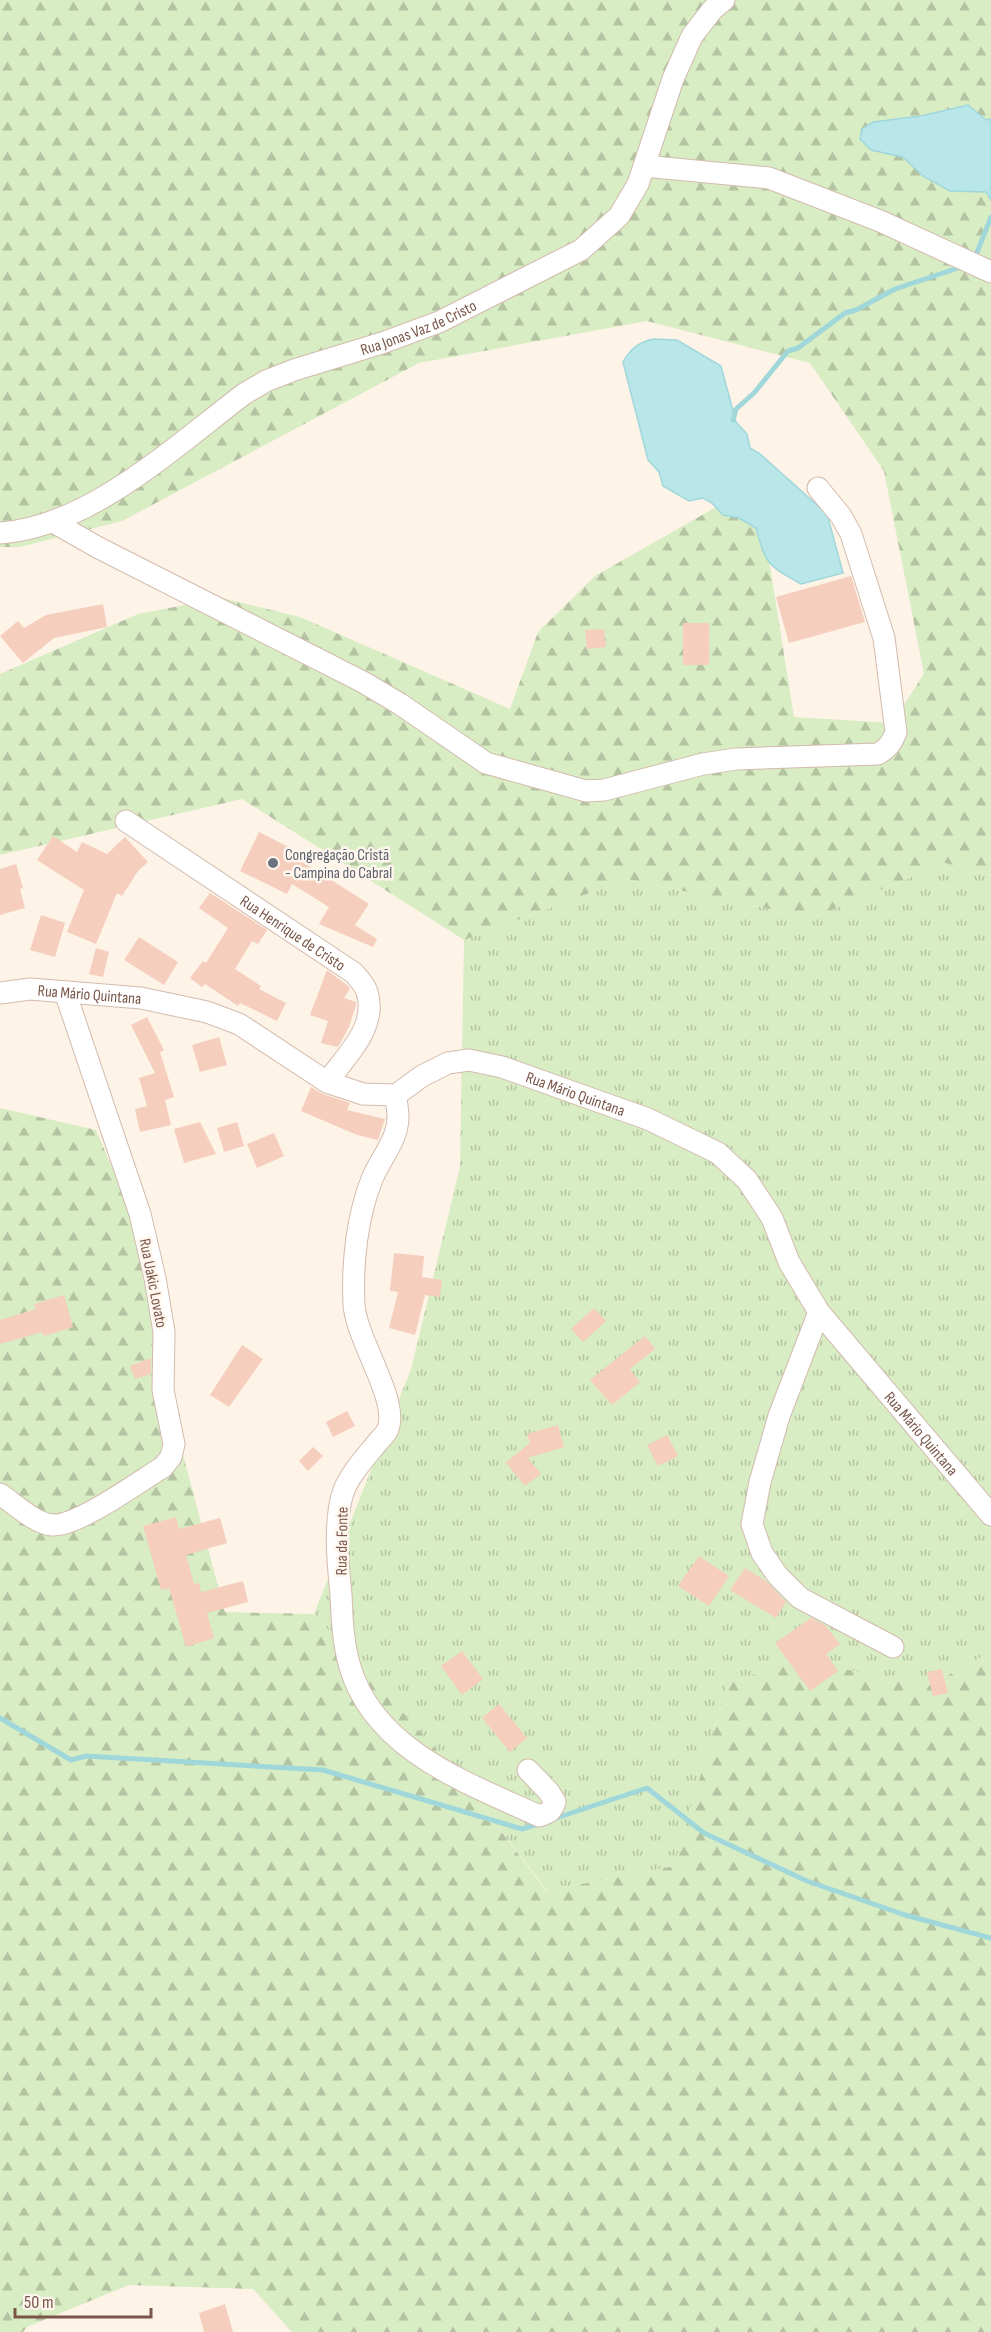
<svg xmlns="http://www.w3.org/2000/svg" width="991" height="2332" viewBox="0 0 991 2332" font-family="'Sofia Sans Condensed',sans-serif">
  <defs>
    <pattern id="grass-tufts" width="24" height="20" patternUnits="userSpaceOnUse" patternTransform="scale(1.5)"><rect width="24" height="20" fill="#d8edc4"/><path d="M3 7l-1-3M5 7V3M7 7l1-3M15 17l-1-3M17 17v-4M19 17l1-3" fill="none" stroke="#b4c3a1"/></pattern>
    <pattern id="forest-firs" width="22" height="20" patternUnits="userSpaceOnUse" patternTransform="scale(1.5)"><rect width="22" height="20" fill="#d8edc4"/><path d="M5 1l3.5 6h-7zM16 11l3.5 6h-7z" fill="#b4c3a1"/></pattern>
  </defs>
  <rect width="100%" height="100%" fill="#fef3e7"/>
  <!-- grass -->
  <polygon fill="url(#grass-tufts)" points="945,863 991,875 991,1652 926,1687 795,1658 727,1685 674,1866 547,1891 456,1771 314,1614 411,1369 460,1167 464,940 627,879 812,918"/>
  <!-- forest -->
  <g fill="url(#forest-firs)">
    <polygon points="0,0 991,0 991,875 945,863 812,918 627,879 464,940 242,799 0,855 0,674 138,614 222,598 300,617 510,709 538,632 595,576 718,506 761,510 794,717 892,723 924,674 884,471 810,363 647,321 419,363 122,521 20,547 0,547"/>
    <polygon points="0,1108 96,1130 140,1233 162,1376 225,1612 314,1614 456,1771 546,1891 674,1866 727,1685 795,1658 926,1687 991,1652 991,2332 292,2332 253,2289 129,2285 27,2327 23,2332 0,2332"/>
  </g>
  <!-- water -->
  <g fill="#b9e6e9" stroke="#9fd7db" stroke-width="1.5">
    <polygon points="968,105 986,120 991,119 991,200 986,192 950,191 923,176 903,157 871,150 860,139 862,129 873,122 921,116"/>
    <path d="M654,339L677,340L721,366L736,422L747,434L750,448L759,453L817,505L826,510L843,573L801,584C768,565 766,566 756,528L739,518L723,515L712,503L703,498L689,501L663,486L659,472L648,460L623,362C631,348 639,342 654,339Z"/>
  </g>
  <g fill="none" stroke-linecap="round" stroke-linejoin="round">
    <!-- stream -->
    <g stroke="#9fd7db" stroke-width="5">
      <polyline points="974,260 991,217"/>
      <polyline points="733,420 736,409 754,393 788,351 798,348 845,313 856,310 895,289 964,266"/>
      <polyline points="0,1718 71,1760 86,1756 323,1770 522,1829 541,1823"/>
      <polyline points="553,1819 647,1788 704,1833 807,1881 905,1915 991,1938"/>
    </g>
  </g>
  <!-- building -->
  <g fill="#f5cebd">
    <polygon points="851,576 865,622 789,643 776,597"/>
    <polygon points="103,604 107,627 54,638 23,663 0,636 18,621 24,628 46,615"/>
    <rect x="683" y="623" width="26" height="42"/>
    <polygon points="604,629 606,647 587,649 585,630"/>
    <polygon points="259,832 306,856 303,862 369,904 355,925 377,939 373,947 319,924 329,907 292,884 287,894 240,871"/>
    <polygon points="53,836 77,852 82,842 107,854 125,837 148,862 138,871 122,896 117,893 96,944 67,932 84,890 37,860"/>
    <polygon points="16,864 23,888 20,889 25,908 0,915 0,869"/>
    <polygon points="210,893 267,930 258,944 252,941 235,969 261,986 259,989 286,1003 277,1021 240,1003 238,1006 205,984 202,987 190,978 203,961 206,963 228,928 199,908"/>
    <polygon points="41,915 65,923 55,957 30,950"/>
    <polygon points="139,937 178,962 164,985 124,960"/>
    <polygon points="96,948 109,952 103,977 89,974"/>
    <polygon points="327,970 348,986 350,989 344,998 356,1002 356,1005 349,1027 338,1047 321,1043 328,1021 310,1015"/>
    <polygon points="147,1017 164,1050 160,1052 174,1097 165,1100 171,1125 140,1132 135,1109 147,1106 139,1078 155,1073 131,1025"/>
    <polygon points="219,1037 227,1065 200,1072 192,1045"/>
    <polygon points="311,1087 323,1094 350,1103 347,1110 385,1119 378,1140 357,1135 301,1111"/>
    <polygon points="200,1122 216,1154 184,1163 174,1129"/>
    <polygon points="237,1122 244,1146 224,1152 217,1128"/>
    <polygon points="274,1133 284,1156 257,1168 247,1144"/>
    <polygon points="394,1253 424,1256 422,1277 442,1280 440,1297 425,1295 415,1335 389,1328 398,1292 390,1291"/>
    <polygon points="64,1295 73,1327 44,1336 42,1332 0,1344 0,1320 36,1309 34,1304"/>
    <polygon points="594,1308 606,1321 583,1342 571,1329"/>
    <polygon points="645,1336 655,1349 630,1369 640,1382 612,1405 590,1380"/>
    <polygon points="242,1345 263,1359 229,1407 210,1395"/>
    <polygon points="151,1358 151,1374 135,1379 130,1366"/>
    <polygon points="347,1411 355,1426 333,1437 326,1422"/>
    <polygon points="558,1425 564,1447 528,1458 541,1474 525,1486 507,1464 504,1464 530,1443 527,1434"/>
    <polygon points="667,1435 678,1456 658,1466 647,1445"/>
    <polygon points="313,1447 323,1456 308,1471 299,1461"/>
    <polygon points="176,1517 179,1529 220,1518 227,1543 186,1555 194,1584 199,1583 201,1592 243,1581 248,1602 207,1613 214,1638 186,1647 169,1588 161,1590 143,1526"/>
    <polygon points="699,1556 729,1576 709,1606 678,1586"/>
    <polygon points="745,1568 766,1581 786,1602 776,1618 730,1590"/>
    <polygon points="811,1618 826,1626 840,1644 826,1654 838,1671 810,1691 775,1643"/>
    <polygon points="462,1651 483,1679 462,1695 441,1666"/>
    <polygon points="942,1669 948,1693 933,1696 927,1672"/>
    <polygon points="499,1704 527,1738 510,1752 482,1718"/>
    <polygon points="225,2304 233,2332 204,2332 199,2313"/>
  </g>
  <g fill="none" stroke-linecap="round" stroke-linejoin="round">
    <defs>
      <g id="minor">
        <polyline points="644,166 769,178 880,221 991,272"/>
        <path d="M55,523L97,547L363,682L400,704L486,763L586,791L604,790L703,764L736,759L878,754C888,748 892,743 896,732L884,638L851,534L841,516L818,488"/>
        <path id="s1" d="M0,533C89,527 174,447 244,394L266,381L294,370L382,343L439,322L581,250L619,216L638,184L673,79L692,36L713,9L724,0"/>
        <path id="s2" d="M126,821L354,973C359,979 365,985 367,992C378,1027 346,1056 327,1082"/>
        <path id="s3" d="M0,993L30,989L141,998L207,1012L239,1024L327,1082L363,1094L396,1095L422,1076L448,1063L469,1060L502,1067L648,1119L718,1153L747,1180L772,1218L789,1262L819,1312L991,1515"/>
        <path d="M396,1095C396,1102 398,1110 398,1117C398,1140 380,1159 372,1179C357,1217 352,1263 354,1304C356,1340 399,1399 388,1429C386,1434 380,1439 377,1443C365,1458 347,1477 342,1496C334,1527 338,1563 341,1595C342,1619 343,1643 350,1667C375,1751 468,1783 539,1816C549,1813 552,1811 555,1802L549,1792L528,1770"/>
        <polyline points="819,1312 779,1416 760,1482 752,1524 762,1553 778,1576 800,1598 893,1647"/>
        <path d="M0,1494C15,1504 34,1523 52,1525C77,1527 140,1481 163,1467L171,1457L174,1444L163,1390L164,1332L155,1278L140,1214L65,992"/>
      </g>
    </defs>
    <!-- minor casing -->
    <use href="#minor" stroke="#d3bbae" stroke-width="23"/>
    <!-- minor -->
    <use href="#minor" stroke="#fff" stroke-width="21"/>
  </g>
  <!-- markers -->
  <circle fill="#6b7280" stroke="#fff7ee" stroke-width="2" cx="273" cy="863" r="6"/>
  <g text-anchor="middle" stroke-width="5" stroke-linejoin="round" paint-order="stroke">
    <!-- street labels -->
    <g font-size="16" fill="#795649" stroke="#fff7ee">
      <text dy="6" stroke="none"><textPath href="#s1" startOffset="472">Rua Jonas Vaz de Cristo</textPath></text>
      <text dy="6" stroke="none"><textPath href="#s2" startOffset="201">Rua Henrique de Cristo</textPath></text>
      <text dy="6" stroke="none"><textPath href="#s3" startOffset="90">Rua Mário Quintana</textPath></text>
      <text dy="6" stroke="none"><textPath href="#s3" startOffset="614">Rua Mário Quintana</textPath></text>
      <text transform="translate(154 1283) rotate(79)" y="6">Rua Uakic Lovato</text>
      <text dy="6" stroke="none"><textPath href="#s3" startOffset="1118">Rua Mário Quintana</textPath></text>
      <text transform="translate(341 1541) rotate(-89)" y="6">Rua da Fonte</text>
    </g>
    <!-- worship labels -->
    <g font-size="16" fill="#5b616d" stroke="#fff7ee" text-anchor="start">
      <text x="285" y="860">Congregação Cristã<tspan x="285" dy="18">- Campina do Cabral</tspan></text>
    </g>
  </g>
  <!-- scale -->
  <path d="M15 2308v9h136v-9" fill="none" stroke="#795649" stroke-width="3"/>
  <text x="24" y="2308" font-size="18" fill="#795649" stroke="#fff7ee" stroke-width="4.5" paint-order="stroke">50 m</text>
</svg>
